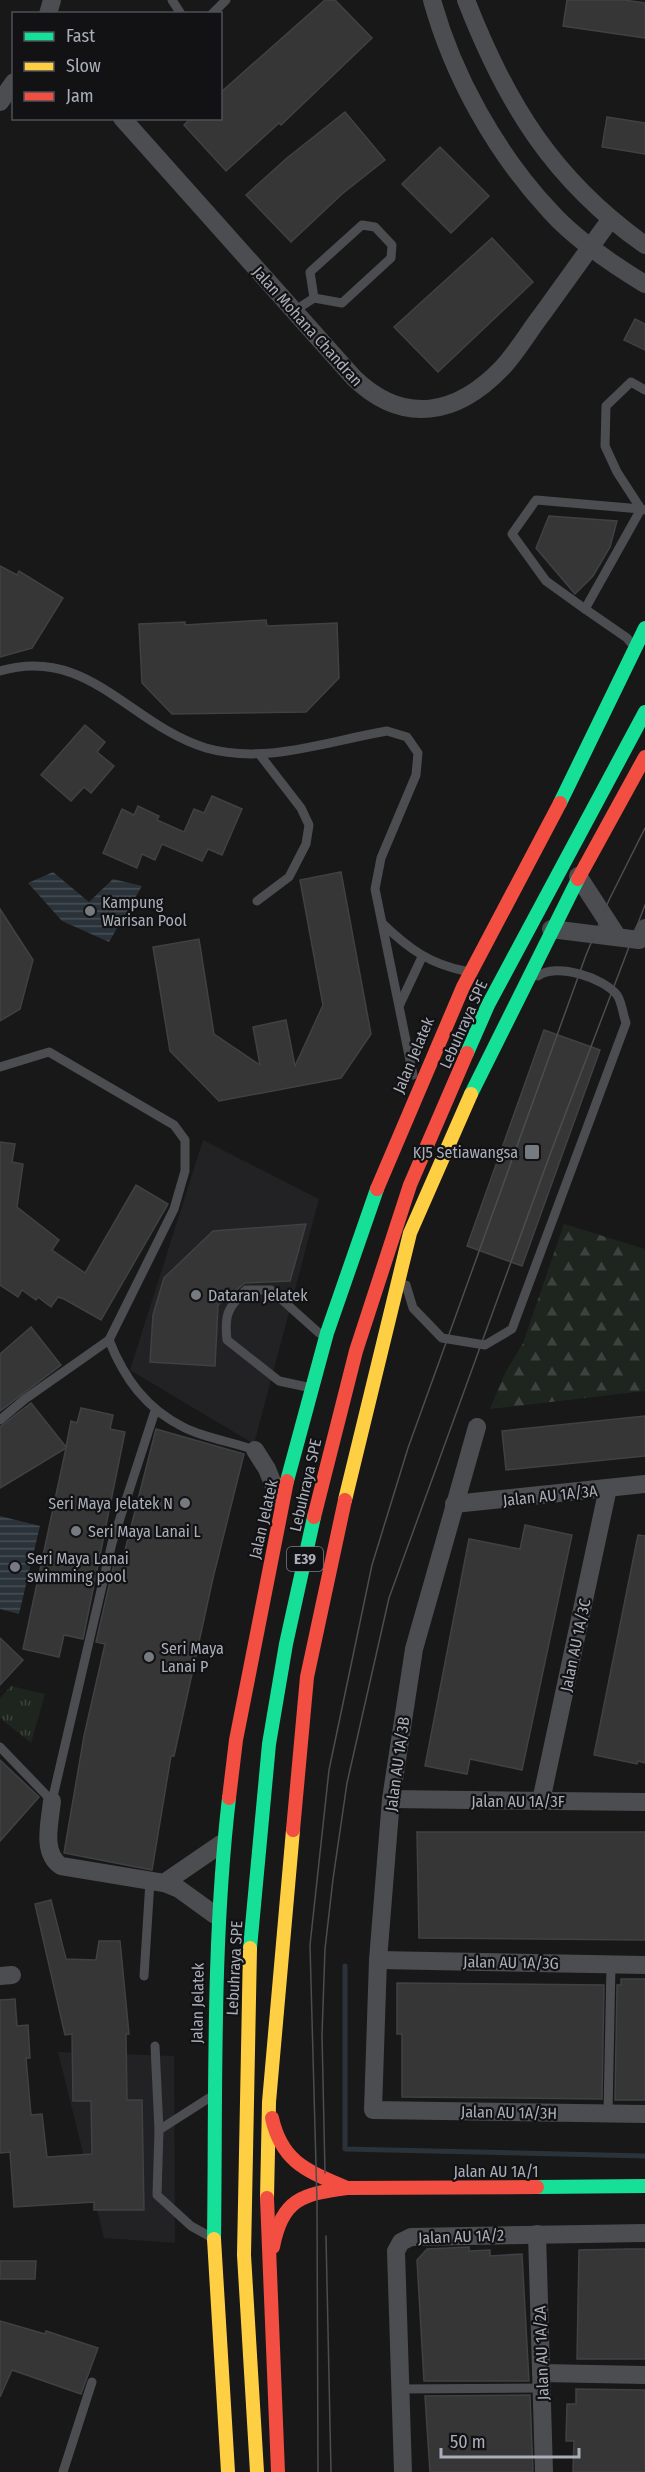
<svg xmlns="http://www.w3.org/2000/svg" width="645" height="2472" viewBox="0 0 645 2472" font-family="'Fira Sans Condensed',sans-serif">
  <defs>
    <pattern id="forest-firs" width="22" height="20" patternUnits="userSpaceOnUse" patternTransform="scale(1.5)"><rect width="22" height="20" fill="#1e251f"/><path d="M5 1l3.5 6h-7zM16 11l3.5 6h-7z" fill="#3c423d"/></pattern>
    <pattern id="park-tufts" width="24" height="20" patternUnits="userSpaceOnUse" patternTransform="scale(1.5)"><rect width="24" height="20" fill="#1e251f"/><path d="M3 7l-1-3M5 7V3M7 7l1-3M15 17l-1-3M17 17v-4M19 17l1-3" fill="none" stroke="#3c423d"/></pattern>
    <pattern id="water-rules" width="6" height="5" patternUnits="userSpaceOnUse" patternTransform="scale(1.5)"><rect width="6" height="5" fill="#2b333a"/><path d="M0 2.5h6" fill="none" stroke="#474e54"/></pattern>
  </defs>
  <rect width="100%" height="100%" fill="#181818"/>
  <!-- built -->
  <g fill="#222224">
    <polygon points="203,1140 319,1199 254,1444 130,1370"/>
    <polygon points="58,2052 174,2056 175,2243 104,2238"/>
  </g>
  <!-- forest -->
  <polygon fill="url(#forest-firs)" points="564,1224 645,1249 645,1391 490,1409 505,1373 523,1343"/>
  <!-- park -->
  <polygon fill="url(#park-tufts)" points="11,1686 45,1694 31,1743 0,1718 0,1698"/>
  <!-- water -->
  <g fill="url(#water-rules)">
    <polygon points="53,872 89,902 113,879 142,886 109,942 62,921 28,883"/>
    <polygon points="0,1516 40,1526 19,1614 0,1609"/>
  </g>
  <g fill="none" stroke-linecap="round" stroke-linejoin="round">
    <!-- stream -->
    <polyline stroke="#2b333a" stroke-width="5" points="345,1966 345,2149 645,2156"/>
  </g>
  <!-- building -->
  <g fill="#363637" stroke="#404144" stroke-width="1.5">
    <polygon points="325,0 335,0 372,38 281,125 279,123 226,171 184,125 191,118 220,118 220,93"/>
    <polygon points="567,0 624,0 645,3 645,38 563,26"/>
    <polygon points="345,112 385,160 342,194 291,242 246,195 287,158"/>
    <polygon points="607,117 645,123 645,154 602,147"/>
    <polygon points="440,147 489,196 451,233 402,184"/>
    <polygon points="492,238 533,282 438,372 394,327"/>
    <polygon points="635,319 645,324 645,350 624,340"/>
    <polygon points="549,516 617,521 610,547 593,576 575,594 536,548"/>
    <polygon points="0,566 17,575 19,571 63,598 32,648 0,657"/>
    <polygon points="266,620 267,626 337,623 339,678 306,712 172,714 142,683 139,624 185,622 185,625"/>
    <polygon points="85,725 105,742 97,752 114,766 91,793 84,787 71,801 41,775"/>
    <polygon points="212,796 242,809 222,855 208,849 202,861 162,844 155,860 142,854 137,868 103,853 122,809 134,815 138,806 159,816 157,820 184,832 194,809 204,813"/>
    <polygon points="341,872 371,1034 341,1078 219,1101 170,1051 153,947 199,939 214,1034 260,1065 253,1027 286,1020 295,1066 323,1005 300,880"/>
    <polygon points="0,909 33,960 20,1009 0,1021"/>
    <polygon points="544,1030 600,1050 522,1266 467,1246"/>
    <polygon points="0,1142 15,1144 12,1162 23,1164 17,1207 59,1240 52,1250 85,1273 136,1185 168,1204 101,1320 64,1299 58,1297 51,1307 38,1297 36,1300 22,1290 18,1297 0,1285"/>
    <polygon points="306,1224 290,1281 245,1283 218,1305 215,1366 150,1362 153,1315 164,1278 213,1231"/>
    <polygon points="31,1327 61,1365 0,1411 0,1354"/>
    <polygon points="31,1403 66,1447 71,1421 77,1423 81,1408 113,1415 110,1429 125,1432 83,1639 64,1635 59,1657 23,1649 66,1448 0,1488 0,1427"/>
    <polygon points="645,1416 645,1456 506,1470 502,1431"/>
    <polygon points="156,1429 244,1454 213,1578 174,1756 171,1756 152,1870 64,1853 84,1736 105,1644 96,1642 114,1564 121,1566"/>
    <polygon points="525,1525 572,1535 522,1770 470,1759 467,1774 425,1766 469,1539 520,1549"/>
    <polygon points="638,1535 645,1536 645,1763 638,1761 637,1764 594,1755"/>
    <polygon points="0,1638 23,1660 0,1685"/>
    <polygon points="0,1760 39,1797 0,1841"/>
    <polygon points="417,1832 645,1832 645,1940 419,1938"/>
    <polygon points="51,1900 66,1959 96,1960 99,1941 120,1941 129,2034 126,2034 127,2100 142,2100 144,2210 94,2210 94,2202 14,2207 10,2152 0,2153 0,2000 15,1999 17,2026 28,2025 30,2058 26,2058 31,2115 42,2114 47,2157 92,2154 91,2101 73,2101 72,2034 65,2035 35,1904"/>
    <polygon points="621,1979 645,1979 645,2100 615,2100 617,1985 621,1985"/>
    <polygon points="397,1983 604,1985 602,2099 402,2097 402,2034 397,2034"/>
    <polygon points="469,2247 469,2251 490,2250 490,2256 522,2254 529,2381 424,2381 417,2260 427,2249"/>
    <polygon points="628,2249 645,2249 645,2359 577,2359 579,2250"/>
    <polygon points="0,2261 36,2261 35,2279 0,2279"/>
    <polygon points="0,2321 45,2334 46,2331 98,2348 81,2394 12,2370 0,2397"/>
    <polygon points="576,2389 645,2390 645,2472 573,2472 574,2441 566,2441 567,2404 576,2404"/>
    <polygon points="530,2395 533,2472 430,2472 425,2396"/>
  </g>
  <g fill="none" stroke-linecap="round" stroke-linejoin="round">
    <!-- lane -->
    <g stroke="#4c4d51" stroke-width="9">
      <polyline points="172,0 181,14"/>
      <polyline points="212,14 226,0"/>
      <polyline points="294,311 314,298 310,272 362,225 375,227 392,245 391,258 342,303 314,298"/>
      <polyline points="641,509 617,472 605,446 606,406 631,382 645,390"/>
      <polyline points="585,609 546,581 512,534 536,500 641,509"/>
      <polyline points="630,642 627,638 585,609 641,509 645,510"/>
      <path d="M0,671C88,645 130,725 206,748C266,765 328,741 387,731L407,737L418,753L416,775L381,858L375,889L413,1075"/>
      <polyline points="257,901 289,877 306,844 309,825 301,808 260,755"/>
      <path d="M383,924C409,949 430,964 465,971"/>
      <polyline points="400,1004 422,957"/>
      <polyline points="0,1067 49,1052 174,1125 185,1140 185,1171 174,1209 109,1340 25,1399 0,1420"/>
      <path d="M406,1285L413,1308L442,1338L485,1345L512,1329L626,1023C623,1015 622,1002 617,995C604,978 556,962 538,976"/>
      <path d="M109,1340C124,1378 146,1409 185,1428C206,1438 232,1442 255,1450"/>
      <path d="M307,1387L279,1381L227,1340C224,1315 228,1307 246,1290H271L319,1333"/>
      <polyline points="0,1747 52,1801"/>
      <polyline points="52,1801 112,1543 155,1411"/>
      <polyline points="144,1976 150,1881"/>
      <polyline points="155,2046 159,2130"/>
      <polyline points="209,2098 159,2130 157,2195 191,2226 209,2236"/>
      <polyline points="608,2113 611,1964"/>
      <polyline points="400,2389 542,2388"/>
      <polyline points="63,2472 92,2382"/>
    </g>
    <!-- street -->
    <g stroke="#4c4d51" stroke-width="18">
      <path d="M432,0C453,76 496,153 550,211C576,240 612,264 645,284"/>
      <path d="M466,0C506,103 553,180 645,245"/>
      <polyline points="48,14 52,0"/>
      <polyline points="0,102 14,82"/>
      <path d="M122,118L354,378C404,426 457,415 502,368C517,352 529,331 543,313C565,282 588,251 610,220"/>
      <polyline points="578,876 617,936"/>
      <polyline points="551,929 639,940 645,928"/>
      <polyline points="477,1427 414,1649 391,1799 378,1960 373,2110 645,2114"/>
      <polyline points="255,1450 267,1469 279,1499"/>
      <polyline points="454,1504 645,1484"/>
      <polyline points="391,1799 645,1802"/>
      <path d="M52,1801C50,1822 41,1853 61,1866L164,1883L179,1889L215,1915"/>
      <polyline points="541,1801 608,1488"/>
      <polyline points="164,1883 221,1844"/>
      <polyline points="378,1960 645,1965"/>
      <polyline points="0,1976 12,1975"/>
      <polyline points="537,2234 544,2472"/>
      <polyline points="541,2373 645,2375"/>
      <polyline points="403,2472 396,2251 401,2242 411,2237 645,2233"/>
    </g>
    <!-- fast -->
    <g stroke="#16e098" stroke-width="14">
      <polyline points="471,1094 578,879"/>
      <polyline points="537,2187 645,2186"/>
    </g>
    <!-- slow -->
    <g stroke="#ffcf43" stroke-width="14">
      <polyline points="345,1500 410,1233 471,1094"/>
      <polyline points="267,2198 269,2102 293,1830"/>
    </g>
    <!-- jam -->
    <g stroke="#f24e42" stroke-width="14">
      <polyline points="578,879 645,757"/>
      <polyline points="293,1830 307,1677 345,1500"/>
      <path d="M272,2118C282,2163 308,2171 347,2188"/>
      <polyline points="267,2198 278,2472"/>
      <path d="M273,2247C282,2199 302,2194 347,2188L537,2187"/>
    </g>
    <!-- tram -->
    <g stroke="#4c4d50" stroke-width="1.5">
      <polyline points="325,2173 322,2035 325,1949 333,1879 347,1783 389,1598 552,1149 645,905"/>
      <polyline points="326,2236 331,2472"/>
      <polyline points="318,2472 317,2203 310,1945 329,1770 372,1565 408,1448 586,955 609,900 645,828"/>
    </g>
    <!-- fast-bridge -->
    <g stroke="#16e098" stroke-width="14">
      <polyline points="560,803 645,628"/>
      <polyline points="467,1053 488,1005 645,712"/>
      <polyline points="287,1481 327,1333 377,1189"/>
      <polyline points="250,1948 269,1744 286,1644 314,1517"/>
      <path d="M214,2239C216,2092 212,1944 229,1798"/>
    </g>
    <!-- slow-bridge -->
    <g stroke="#ffcf43" stroke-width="14">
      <polyline points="250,1948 244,2255 257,2472"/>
      <polyline points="214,2239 228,2472"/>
    </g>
    <!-- jam-bridge -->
    <g stroke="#f24e42" stroke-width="14">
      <polyline points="377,1189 463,987 560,803"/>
      <polyline points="314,1517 356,1351 410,1185 467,1053"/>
      <polyline points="229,1798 236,1740 287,1481"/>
    </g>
  </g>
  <!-- markers -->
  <g fill="#767a81" stroke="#121214" stroke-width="2">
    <circle cx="90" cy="911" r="6"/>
    <rect x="524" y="1144" width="16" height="16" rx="3"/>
    <circle cx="196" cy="1295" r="6"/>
    <circle cx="185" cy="1503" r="6"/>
    <circle cx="76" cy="1531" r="6"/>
    <circle cx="15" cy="1567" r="6"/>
    <circle cx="149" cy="1657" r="6"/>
  </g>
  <g text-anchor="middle" stroke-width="4.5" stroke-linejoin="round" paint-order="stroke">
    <!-- shield labels -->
    <rect fill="#121214" stroke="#7c7f88" stroke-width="1.5" x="287" y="1547" width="36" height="24" rx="4.5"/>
    <g font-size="15" font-weight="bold" fill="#a9aeb9">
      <text x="305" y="1564">E39</text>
    </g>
    <!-- street labels -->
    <g font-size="16" fill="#a9aeb9" stroke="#121214">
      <text transform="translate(308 326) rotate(48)" y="6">Jalan Mohana Chandran</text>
      <text transform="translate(463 1024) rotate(-66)" y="6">Lebuhraya SPE</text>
      <text transform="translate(413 1055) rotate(-67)" y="6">Jalan Jelatek</text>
      <text transform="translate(305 1485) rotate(-77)" y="6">Lebuhraya SPE</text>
      <text transform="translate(550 1495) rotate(-6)" y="6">Jalan AU 1A/3A</text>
      <text transform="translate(263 1519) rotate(-77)" y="6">Jalan Jelatek</text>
      <text transform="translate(575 1645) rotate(-78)" y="6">Jalan AU 1A/3C</text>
      <text transform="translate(397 1764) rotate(-82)" y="6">Jalan AU 1A/3B</text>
      <text x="518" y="1807">Jalan AU 1A/3F</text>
      <text transform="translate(511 1962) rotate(1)" y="6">Jalan AU 1A/3G</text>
      <text transform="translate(234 1968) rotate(-87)" y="6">Lebuhraya SPE</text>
      <text transform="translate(197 2003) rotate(-89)" y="6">Jalan Jelatek</text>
      <text transform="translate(509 2112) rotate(1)" y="6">Jalan AU 1A/3H</text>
      <text x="496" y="2177">Jalan AU 1A/1</text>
      <text transform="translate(461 2236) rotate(-2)" y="6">Jalan AU 1A/2</text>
      <text transform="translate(541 2353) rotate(-92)" y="6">Jalan AU 1A/2A</text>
    </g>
    <!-- poi labels -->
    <g font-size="16" fill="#a9aeb9" stroke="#121214" text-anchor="start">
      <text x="102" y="908">Kampung<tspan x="102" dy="18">Warisan Pool</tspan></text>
      <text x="518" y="1158" text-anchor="end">KJ5 Setiawangsa</text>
      <text x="208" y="1301">Dataran Jelatek</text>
      <text x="173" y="1509" text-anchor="end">Seri Maya Jelatek N</text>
      <text x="88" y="1537">Seri Maya Lanai L</text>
      <text x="27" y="1564">Seri Maya Lanai<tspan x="27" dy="18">swimming pool</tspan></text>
      <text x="161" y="1654">Seri Maya<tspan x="161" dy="18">Lanai P</tspan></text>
    </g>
  </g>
  <!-- legend -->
  <rect x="12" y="12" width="210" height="108" fill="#121214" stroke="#4e5056" stroke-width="1.5"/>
  <rect x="24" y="32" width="30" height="9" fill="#16e098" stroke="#4e5056" stroke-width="1.5"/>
  <text x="66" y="42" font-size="18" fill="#a9aeb9">Fast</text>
  <rect x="24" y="62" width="30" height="9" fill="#ffcf43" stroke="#4e5056" stroke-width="1.5"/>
  <text x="66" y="72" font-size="18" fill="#a9aeb9">Slow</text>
  <rect x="24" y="92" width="30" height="9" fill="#f24e42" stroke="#4e5056" stroke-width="1.5"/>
  <text x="66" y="102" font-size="18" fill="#a9aeb9">Jam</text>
  <!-- scale -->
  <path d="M441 2448v9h138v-9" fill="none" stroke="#a9aeb9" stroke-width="3"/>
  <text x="450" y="2448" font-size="18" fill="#a9aeb9" stroke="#121214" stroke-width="4.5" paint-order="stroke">50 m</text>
</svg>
